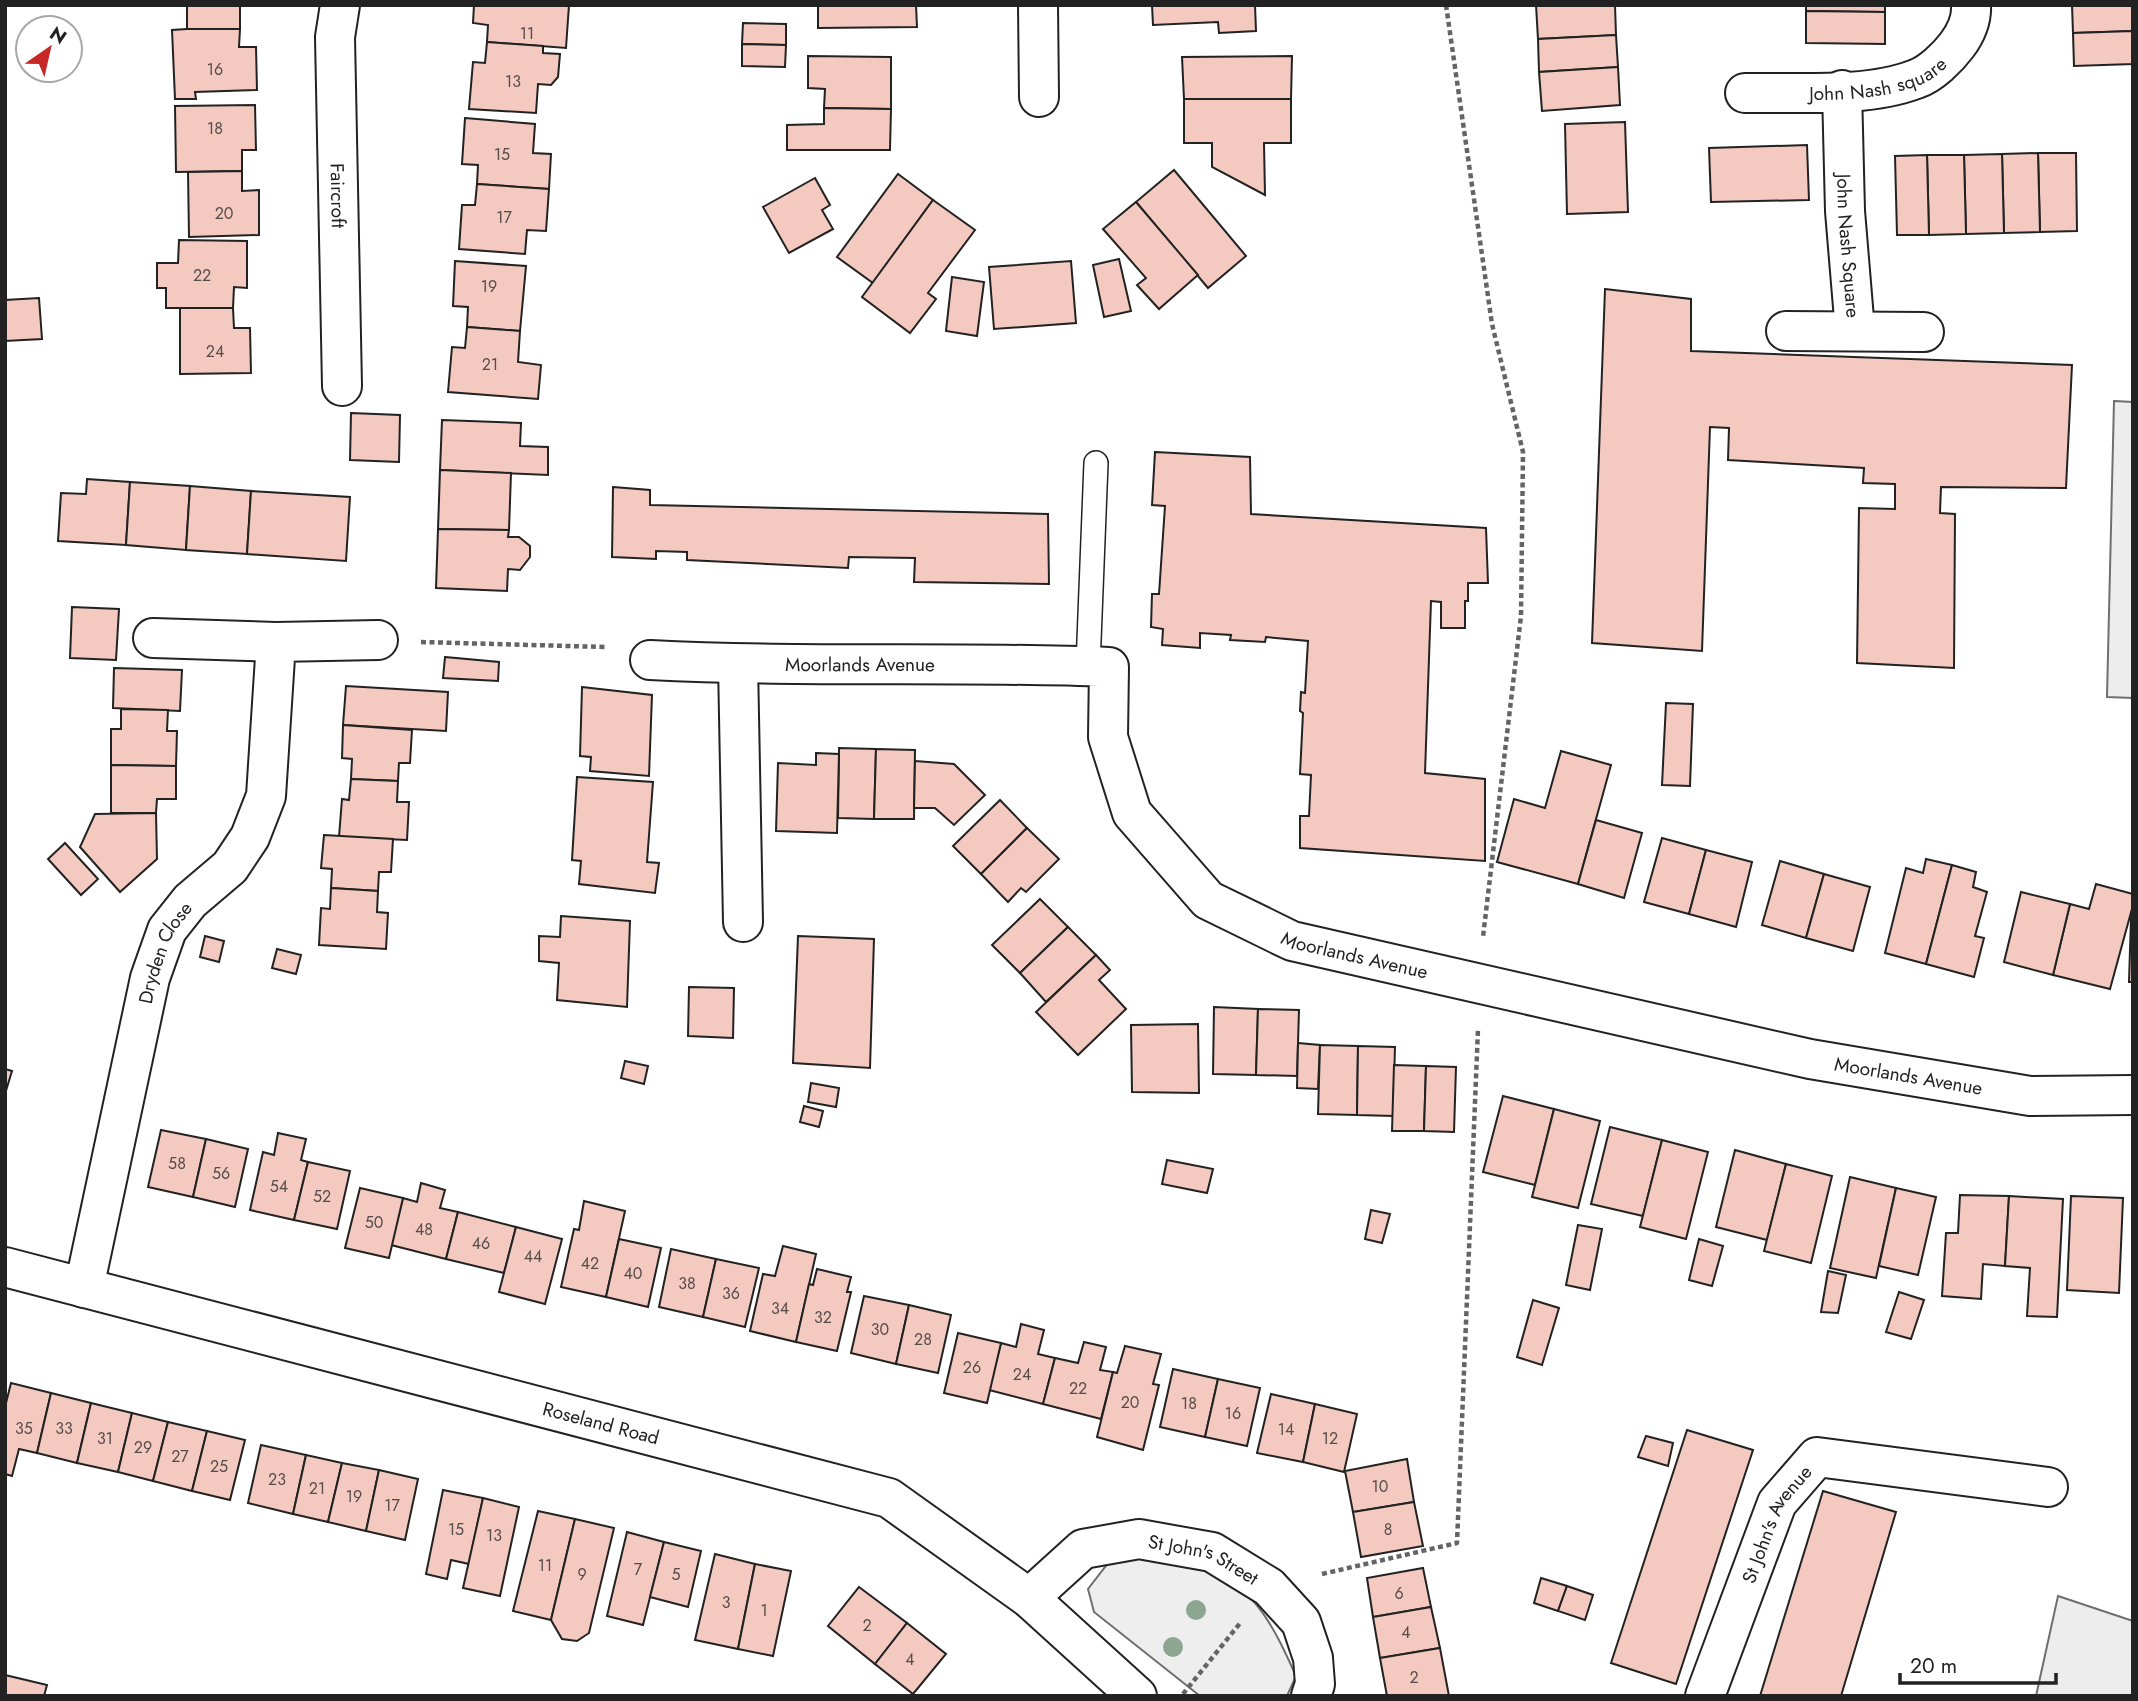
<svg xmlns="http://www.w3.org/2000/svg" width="2138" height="1701" viewBox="0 0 2138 1701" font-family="Jost,sans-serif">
  <rect width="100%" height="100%" fill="#fff"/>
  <!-- green -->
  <path fill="#eee" stroke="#6f6f6f" stroke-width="2" d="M1149,1551C1169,1557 1193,1560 1211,1569C1258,1591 1276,1632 1296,1676L1287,1696H1200L1094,1612L1088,1589L1109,1562Z"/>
  <!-- parking -->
  <g fill="#ededed" stroke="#6f6f6f" stroke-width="2">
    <polygon points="2114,401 2133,402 2133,698 2107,697"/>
    <polygon points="2058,1596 2133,1621 2133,1696 2036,1696"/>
  </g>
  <!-- building -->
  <g fill="#f3c9c0" stroke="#222" stroke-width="2">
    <rect x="187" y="5" width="53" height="24"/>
    <polygon points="474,5 569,5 566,48 487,42 488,25 473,23"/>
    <polygon points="818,5 916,5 917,27 818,28"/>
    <polygon points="1152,5 1255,5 1256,31 1219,33 1218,22 1153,25"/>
    <polygon points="1536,5 1615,5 1616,35 1538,39"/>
    <polygon points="1806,5 1885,5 1885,12 1806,11"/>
    <polygon points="2072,5 2133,5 2133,31 2073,33"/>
    <polygon points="1806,11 1885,12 1885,44 1806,43"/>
    <polygon points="743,23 786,24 786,45 742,44"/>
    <polygon points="187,29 240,29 239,47 256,47 257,90 195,92 196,99 175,99 172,30"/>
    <polygon points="2133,31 2133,64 2074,66 2073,33"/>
    <polygon points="1616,35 1618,67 1539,72 1538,39"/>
    <polygon points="487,42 543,46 543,53 560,54 558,77 551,85 538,84 536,113 469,109 473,62 485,63"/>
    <polygon points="742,44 786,45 785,67 742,66"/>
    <polygon points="808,56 891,57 891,109 824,108 825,89 808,88"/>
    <polygon points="1292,56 1291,99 1184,99 1182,57"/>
    <polygon points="1618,67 1620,105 1542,111 1539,72"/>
    <polygon points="1184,99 1291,99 1291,143 1264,143 1265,195 1212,167 1212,143 1184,143"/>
    <polygon points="255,105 256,150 242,150 242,171 176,172 175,106"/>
    <polygon points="824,108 891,109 890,150 787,150 787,125 824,124"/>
    <polygon points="465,118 535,124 533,153 551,154 549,189 477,184 478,165 462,164"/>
    <polygon points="1625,122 1628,212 1567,214 1565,124"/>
    <polygon points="1807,145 1809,200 1711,202 1709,148"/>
    <polygon points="2038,153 2076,153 2077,231 2040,232"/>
    <polygon points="2038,153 2040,232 2004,233 2002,154"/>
    <polygon points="2002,154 2004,233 1966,234 1964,155"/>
    <polygon points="1927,155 1964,155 1966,234 1929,235"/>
    <polygon points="1927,155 1929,235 1897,235 1895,156"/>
    <polygon points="1174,170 1246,256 1208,288 1136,202"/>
    <polygon points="242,171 242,191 259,190 259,235 189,237 188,172"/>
    <polygon points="898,174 933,200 873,283 837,257"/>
    <polygon points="815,178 830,205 822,210 833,229 789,253 763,207"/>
    <polygon points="477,184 549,189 546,231 527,230 525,254 459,249 462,205 475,205"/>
    <polygon points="933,200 975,230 928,293 936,299 910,333 862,297"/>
    <polygon points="1136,202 1198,275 1159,309 1137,285 1146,278 1103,229"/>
    <polygon points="179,240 247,241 247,288 234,287 233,308 166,308 166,288 157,288 157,263 178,263"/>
    <polygon points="1119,259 1131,311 1104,317 1093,265"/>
    <polygon points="455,261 526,266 520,331 467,327 468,307 453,306"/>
    <polygon points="1071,261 1076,323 994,329 989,267"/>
    <polygon points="952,277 984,282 977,336 946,331"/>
    <polygon points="1605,289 1691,299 1691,351 2072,365 2066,488 1941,487 1940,513 1955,514 1954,668 1857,663 1859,508 1895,509 1895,484 1863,483 1864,468 1728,460 1729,428 1710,427 1702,651 1592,643"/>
    <polygon points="39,298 42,339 5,341 5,300"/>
    <polygon points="180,308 233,308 234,328 250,328 251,373 180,374"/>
    <polygon points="467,327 520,331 518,362 541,365 538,399 448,392 452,347 465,348"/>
    <polygon points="351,413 400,415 399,462 350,460"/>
    <polygon points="442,420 521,423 520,446 548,447 548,475 440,470"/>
    <polygon points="1155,452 1250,457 1251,514 1486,528 1488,583 1468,583 1468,601 1465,601 1465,628 1441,628 1441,602 1431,601 1425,773 1485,779 1485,861 1300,848 1300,816 1309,816 1311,775 1300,774 1303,713 1300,711 1301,692 1305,693 1308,641 1266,637 1265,642 1230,640 1231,635 1200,633 1200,648 1162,645 1163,629 1151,627 1152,594 1159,594 1165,506 1152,505"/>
    <polygon points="440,470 511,473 509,530 438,529"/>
    <polygon points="87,479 130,482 126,545 58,541 61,493 86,494"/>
    <polygon points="130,482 190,486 186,550 126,545"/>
    <polygon points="190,486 251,491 247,554 186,550"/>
    <polygon points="613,487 650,490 650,505 1048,514 1049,584 914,582 915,558 849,557 848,568 687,560 687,552 656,551 656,559 612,557"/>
    <polygon points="251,491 350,497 346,561 247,554"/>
    <polygon points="438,529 509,530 508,537 519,537 530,546 530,557 520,570 508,569 507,591 436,588"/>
    <polygon points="72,607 119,609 116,660 70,658"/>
    <polygon points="445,657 499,662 498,681 443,678"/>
    <polygon points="114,668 182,670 180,711 113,708"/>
    <polygon points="346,686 448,692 446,731 343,725"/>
    <polygon points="582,687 652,695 649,776 590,771 591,757 580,756"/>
    <polygon points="1666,703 1693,704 1690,786 1662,785"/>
    <polygon points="121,709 168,710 167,731 177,731 176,766 111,765 111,729 121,729"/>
    <polygon points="343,725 412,730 410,763 399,763 398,781 351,779 352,759 342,758"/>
    <polygon points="839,748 876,749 874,819 838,818"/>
    <polygon points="876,749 915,750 914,819 874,819"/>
    <polygon points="1561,751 1611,765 1578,884 1497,862 1514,799 1545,808"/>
    <polygon points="816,753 839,754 837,833 776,831 778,763 816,765"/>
    <polygon points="915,761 954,764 985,795 954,825 935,808 914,808"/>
    <polygon points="111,765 176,766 176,799 157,799 156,813 111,813"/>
    <polygon points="577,777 653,782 647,862 659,863 655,893 579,884 581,861 572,860"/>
    <polygon points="351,779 398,781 397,802 409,802 407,840 339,837 342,799 349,800"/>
    <polygon points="1000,800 1027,828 981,874 953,846"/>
    <polygon points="156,813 157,859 120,892 80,847 95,814"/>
    <polygon points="1596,820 1642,833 1624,898 1578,884"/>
    <polygon points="1027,828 1059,859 1026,892 1021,888 1008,902 981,874"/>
    <polygon points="324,835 393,839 391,872 379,872 378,891 331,888 332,869 321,868"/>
    <polygon points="1662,838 1706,850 1689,914 1644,902"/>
    <polygon points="65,843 98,879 81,895 48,859"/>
    <polygon points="1706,850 1752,862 1736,927 1689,914"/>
    <polygon points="1926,859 1952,865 1926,964 1885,953 1906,868 1923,873"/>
    <polygon points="1780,861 1824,874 1806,938 1762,925"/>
    <polygon points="1952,865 1976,872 1973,887 1987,892 1975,936 1984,938 1974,977 1926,964"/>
    <polygon points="1824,874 1870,887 1853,951 1806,938"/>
    <polygon points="2096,884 2133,894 2133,905 2110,989 2053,975 2070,904 2089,909"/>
    <polygon points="331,888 378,891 377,912 388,913 386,949 319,945 321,908 330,909"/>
    <polygon points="2021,892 2070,904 2053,975 2004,962"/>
    <polygon points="1040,899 1068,927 1020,973 992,945"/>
    <polygon points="561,916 630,921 627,1007 557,1000 559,963 539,961 539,936 560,937"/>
    <polygon points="2131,918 2133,918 2133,982 2129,982"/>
    <polygon points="1068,927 1096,955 1046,1002 1020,973"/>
    <polygon points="205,936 224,941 219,962 200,957"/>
    <polygon points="798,936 874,939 870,1068 793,1063"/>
    <polygon points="277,949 301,955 296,974 272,968"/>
    <polygon points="1096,955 1110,970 1099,980 1126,1009 1078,1055 1036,1012"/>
    <polygon points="689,987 734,988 733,1038 688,1036"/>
    <polygon points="1214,1007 1258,1009 1256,1075 1213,1074"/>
    <polygon points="1258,1009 1299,1010 1297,1076 1256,1075"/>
    <polygon points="1198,1024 1199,1093 1132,1092 1131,1025"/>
    <polygon points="1298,1043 1320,1045 1318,1089 1297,1088"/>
    <polygon points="1320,1045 1358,1046 1357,1115 1318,1114"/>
    <polygon points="1358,1046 1395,1047 1393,1116 1357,1115"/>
    <polygon points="625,1061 648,1066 644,1084 621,1078"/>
    <polygon points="1394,1065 1426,1066 1424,1131 1392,1131"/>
    <polygon points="1426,1066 1456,1067 1454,1132 1424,1131"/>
    <polygon points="5,1069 12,1071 5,1094"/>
    <polygon points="811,1083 839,1088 836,1107 808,1102"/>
    <polygon points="1503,1096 1554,1109 1535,1185 1483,1172"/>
    <polygon points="804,1106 823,1111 819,1127 800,1122"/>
    <polygon points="1554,1109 1600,1121 1578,1208 1532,1197"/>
    <polygon points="1610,1127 1662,1140 1643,1216 1591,1204"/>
    <polygon points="161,1130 206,1139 193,1197 148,1187"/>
    <polygon points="278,1133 306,1139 301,1160 308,1162 294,1220 250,1210 263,1152 274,1155"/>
    <polygon points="206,1139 248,1149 235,1207 193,1197"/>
    <polygon points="1662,1140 1708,1152 1686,1239 1640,1227"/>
    <polygon points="1735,1150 1786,1164 1767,1240 1716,1227"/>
    <polygon points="1167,1160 1213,1169 1207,1193 1162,1184"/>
    <polygon points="308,1162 350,1171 337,1229 294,1220"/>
    <polygon points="1786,1164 1832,1176 1811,1263 1764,1251"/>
    <polygon points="1850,1177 1896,1188 1876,1278 1830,1268"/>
    <polygon points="421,1183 445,1190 440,1208 458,1212 446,1259 391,1245 403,1198 417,1202"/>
    <polygon points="360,1188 403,1198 389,1258 345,1248"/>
    <polygon points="1896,1188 1936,1197 1918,1275 1879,1266"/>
    <polygon points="1960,1195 2009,1196 2005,1266 1983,1264 1981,1299 1942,1296 1946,1233 1958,1233"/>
    <polygon points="2009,1196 2063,1199 2057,1317 2027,1316 2030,1268 2005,1266"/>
    <polygon points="2071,1196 2123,1198 2119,1293 2067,1290"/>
    <polygon points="584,1201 625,1211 606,1297 561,1287 574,1229 579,1230"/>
    <polygon points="1371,1210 1390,1214 1382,1243 1365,1239"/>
    <polygon points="458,1212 516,1227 504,1273 446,1259"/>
    <polygon points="1578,1225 1602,1229 1590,1290 1566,1285"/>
    <polygon points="516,1227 562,1239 545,1304 499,1292"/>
    <polygon points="619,1239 661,1248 648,1307 606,1297"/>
    <polygon points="1699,1239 1723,1246 1712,1286 1689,1280"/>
    <polygon points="783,1246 816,1254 796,1342 750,1331 763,1274 775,1276"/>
    <polygon points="671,1249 716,1259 703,1317 659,1307"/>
    <polygon points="716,1259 759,1268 745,1327 703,1317"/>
    <polygon points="817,1269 851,1277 847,1292 851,1292 837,1351 796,1342 809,1284 813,1285"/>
    <polygon points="1828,1271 1846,1275 1838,1313 1821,1312"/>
    <polygon points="1899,1292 1924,1300 1911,1339 1886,1332"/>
    <polygon points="864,1296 909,1305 896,1364 851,1353"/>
    <polygon points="1533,1300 1559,1308 1542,1365 1517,1357"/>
    <polygon points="909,1305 951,1315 938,1373 896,1364"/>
    <polygon points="1021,1324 1044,1330 1038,1354 1055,1358 1043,1404 989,1390 1001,1343 1016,1347"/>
    <polygon points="958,1333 1001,1343 987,1403 944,1393"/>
    <polygon points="1084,1342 1106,1347 1100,1370 1113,1372 1101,1419 1043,1404 1055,1358 1078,1363"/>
    <polygon points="1125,1346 1161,1354 1153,1384 1159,1385 1143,1450 1097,1437 1113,1372 1117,1373"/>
    <polygon points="1173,1369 1218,1379 1205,1437 1160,1427"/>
    <polygon points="1218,1379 1260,1388 1247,1446 1205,1437"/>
    <polygon points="11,1383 51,1393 37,1453 19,1449 12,1476 5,1474 5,1407"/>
    <polygon points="51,1393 91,1403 77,1463 37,1453"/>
    <polygon points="1271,1394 1315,1404 1303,1462 1257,1453"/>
    <polygon points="91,1403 132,1413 118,1472 77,1463"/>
    <polygon points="1315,1404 1357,1414 1344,1472 1303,1462"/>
    <polygon points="132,1413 168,1422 153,1481 118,1472"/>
    <polygon points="168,1422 207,1431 192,1491 153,1481"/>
    <polygon points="1687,1430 1753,1450 1676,1684 1611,1663"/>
    <polygon points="207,1431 245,1440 230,1500 192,1491"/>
    <polygon points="1646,1436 1673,1443 1668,1466 1638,1457"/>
    <polygon points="261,1445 306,1455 293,1514 248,1503"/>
    <polygon points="306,1455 342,1463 328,1522 293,1514"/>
    <polygon points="1407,1459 1414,1502 1353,1512 1345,1471"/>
    <polygon points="342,1463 379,1470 366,1531 328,1522"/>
    <polygon points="379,1470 418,1479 405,1540 366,1531"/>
    <polygon points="443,1490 483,1498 469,1564 451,1560 447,1579 426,1574"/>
    <polygon points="1823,1491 1896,1512 1841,1696 1760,1696"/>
    <polygon points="483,1498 519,1507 500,1596 463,1588"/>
    <polygon points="1414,1502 1423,1546 1361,1557 1353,1512"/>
    <polygon points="538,1511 575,1519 551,1620 513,1611"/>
    <polygon points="575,1519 614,1528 589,1633 577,1641 562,1639 551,1620"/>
    <polygon points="627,1532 664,1542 643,1625 607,1616"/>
    <polygon points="664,1542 701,1551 688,1607 650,1597"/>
    <polygon points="715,1554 755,1564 738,1649 695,1640"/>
    <polygon points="755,1564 791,1571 773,1656 738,1649"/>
    <polygon points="1423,1568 1431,1607 1373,1617 1367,1578"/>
    <polygon points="1541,1578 1567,1586 1558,1611 1534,1603"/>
    <polygon points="1567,1586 1593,1595 1585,1620 1558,1611"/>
    <polygon points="859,1587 907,1623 875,1664 828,1626"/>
    <polygon points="1431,1607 1440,1648 1380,1658 1373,1617"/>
    <polygon points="907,1623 946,1654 913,1694 875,1664"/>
    <polygon points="1440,1648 1449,1696 1387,1696 1380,1658"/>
    <polygon points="5,1675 47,1685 44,1696 5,1696"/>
  </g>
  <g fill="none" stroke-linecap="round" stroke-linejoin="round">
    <defs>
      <polyline id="service" points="1088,666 1096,463"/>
      <g id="minor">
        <path id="s1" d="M340,5L335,37L342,386"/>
        <polyline points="1038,5 1039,97"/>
        <path id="s2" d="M1842,90L1845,211L1855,331"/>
        <path id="s3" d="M1745,93C1798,92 1867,98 1916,79C1931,74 1948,57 1957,45C1966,33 1972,20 1971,5"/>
        <polyline points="1786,331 1924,332"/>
        <polyline points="153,638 276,642"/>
        <path id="s4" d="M650,660C803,668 956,661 1109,667L1108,737L1132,813L1208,900L1292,941L1810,1059L2030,1096L2133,1095"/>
        <polyline points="738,664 743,922"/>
        <path id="s5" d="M5,1267L889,1498L1029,1598L1137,1696"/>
        <path id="s6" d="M84,1288L150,978L167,930L190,901L230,867L250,837L266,796L276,642L378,640"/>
        <path id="s7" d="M1029,1598L1083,1549L1139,1539L1212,1552L1269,1587L1301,1622L1313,1658L1315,1684L1311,1696"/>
        <path id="s8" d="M1705,1696L1777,1503L1817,1457L2048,1487"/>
      </g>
    </defs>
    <!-- service casing -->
    <use href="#service" stroke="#222" stroke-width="26"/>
    <!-- minor casing -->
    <use href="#minor" stroke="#222" stroke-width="42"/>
    <!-- path -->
    <g stroke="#646464" stroke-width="4.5" stroke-dasharray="5 3.5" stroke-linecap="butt">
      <polyline points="1446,5 1492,324 1523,452 1521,616 1483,937"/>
      <polyline points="421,642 605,647"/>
      <polyline points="1322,1574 1457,1543 1478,1029"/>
      <polyline points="1183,1694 1241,1622"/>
    </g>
    <!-- service -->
    <use href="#service" stroke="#fff" stroke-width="23"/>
    <!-- minor -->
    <use href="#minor" stroke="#fff" stroke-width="38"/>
  </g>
  <!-- trees -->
  <g fill="#8da692">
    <circle cx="1196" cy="1610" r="10"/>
    <circle cx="1173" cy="1647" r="10"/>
  </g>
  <g text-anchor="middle" stroke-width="5" stroke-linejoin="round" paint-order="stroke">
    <!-- number labels -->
    <g font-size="16" fill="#564c4a">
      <text x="527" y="39">11</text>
      <text x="215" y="75">16</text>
      <text x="513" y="87">13</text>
      <text x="215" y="134">18</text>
      <text x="502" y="160">15</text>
      <text x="224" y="219">20</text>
      <text x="504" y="223">17</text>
      <text x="202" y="281">22</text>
      <text x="489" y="292">19</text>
      <text x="215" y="357">24</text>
      <text x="490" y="370">21</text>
      <text x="177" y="1169">58</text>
      <text x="221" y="1179">56</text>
      <text x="279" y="1192">54</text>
      <text x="322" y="1202">52</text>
      <text x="374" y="1228">50</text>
      <text x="424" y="1235">48</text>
      <text x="481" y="1249">46</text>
      <text x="533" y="1262">44</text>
      <text x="590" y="1269">42</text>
      <text x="633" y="1279">40</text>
      <text x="687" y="1289">38</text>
      <text x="731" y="1299">36</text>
      <text x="780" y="1314">34</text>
      <text x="823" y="1323">32</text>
      <text x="880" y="1335">30</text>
      <text x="923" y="1345">28</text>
      <text x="972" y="1373">26</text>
      <text x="1022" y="1380">24</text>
      <text x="1078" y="1394">22</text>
      <text x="1130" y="1408">20</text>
      <text x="1189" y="1409">18</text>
      <text x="1233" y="1419">16</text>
      <text x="24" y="1434">35</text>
      <text x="64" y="1434">33</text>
      <text x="1286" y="1435">14</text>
      <text x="105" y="1444">31</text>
      <text x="1330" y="1444">12</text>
      <text x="143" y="1453">29</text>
      <text x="180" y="1462">27</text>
      <text x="219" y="1472">25</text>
      <text x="277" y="1485">23</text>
      <text x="1380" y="1492">10</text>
      <text x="317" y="1494">21</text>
      <text x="354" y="1502">19</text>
      <text x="392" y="1511">17</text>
      <text x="456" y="1535">15</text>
      <text x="1388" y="1535">8</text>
      <text x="494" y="1541">13</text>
      <text x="545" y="1571">11</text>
      <text x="638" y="1575">7</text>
      <text x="582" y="1580">9</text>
      <text x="676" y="1580">5</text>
      <text x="1399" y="1599">6</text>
      <text x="726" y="1608">3</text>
      <text x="764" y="1616">1</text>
      <text x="867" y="1631">2</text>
      <text x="1406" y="1638">4</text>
      <text x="910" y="1665">4</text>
      <text x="1414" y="1683">2</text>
    </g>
    <!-- street labels -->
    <g font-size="19" fill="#222" stroke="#fff">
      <text dy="7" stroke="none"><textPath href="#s3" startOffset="135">John Nash square</textPath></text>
      <text dy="7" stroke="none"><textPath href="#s1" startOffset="191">Faircroft</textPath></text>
      <text dy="7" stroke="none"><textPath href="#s2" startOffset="156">John Nash Square</textPath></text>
      <text dy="7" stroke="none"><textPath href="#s4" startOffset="210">Moorlands Avenue</textPath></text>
      <text dy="7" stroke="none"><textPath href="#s4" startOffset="882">Moorlands Avenue</textPath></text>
      <text dy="7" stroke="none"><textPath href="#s6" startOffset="346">Dryden Close</textPath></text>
      <text dy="7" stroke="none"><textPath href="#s4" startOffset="1449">Moorlands Avenue</textPath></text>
      <text dy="7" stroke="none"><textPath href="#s5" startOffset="616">Roseland Road</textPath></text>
      <text dy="7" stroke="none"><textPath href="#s8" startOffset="187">St John's Avenue</textPath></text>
      <text dy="7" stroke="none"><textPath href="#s7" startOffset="198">St John's Street</textPath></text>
    </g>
  </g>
  <!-- border -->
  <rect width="2138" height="1701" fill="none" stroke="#222222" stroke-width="14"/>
  <!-- north arrow -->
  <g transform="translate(49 49) rotate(34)"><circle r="33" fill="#ffffff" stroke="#a7a7a7" stroke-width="2"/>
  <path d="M0-5L12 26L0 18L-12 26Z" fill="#c62828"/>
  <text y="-10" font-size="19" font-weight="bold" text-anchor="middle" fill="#222222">N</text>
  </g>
  <!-- scale -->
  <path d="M1900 1673v10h156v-10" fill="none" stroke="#222222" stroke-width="3.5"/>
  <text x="1910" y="1673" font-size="21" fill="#222222" stroke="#ffffff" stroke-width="5" paint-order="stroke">20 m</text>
</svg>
